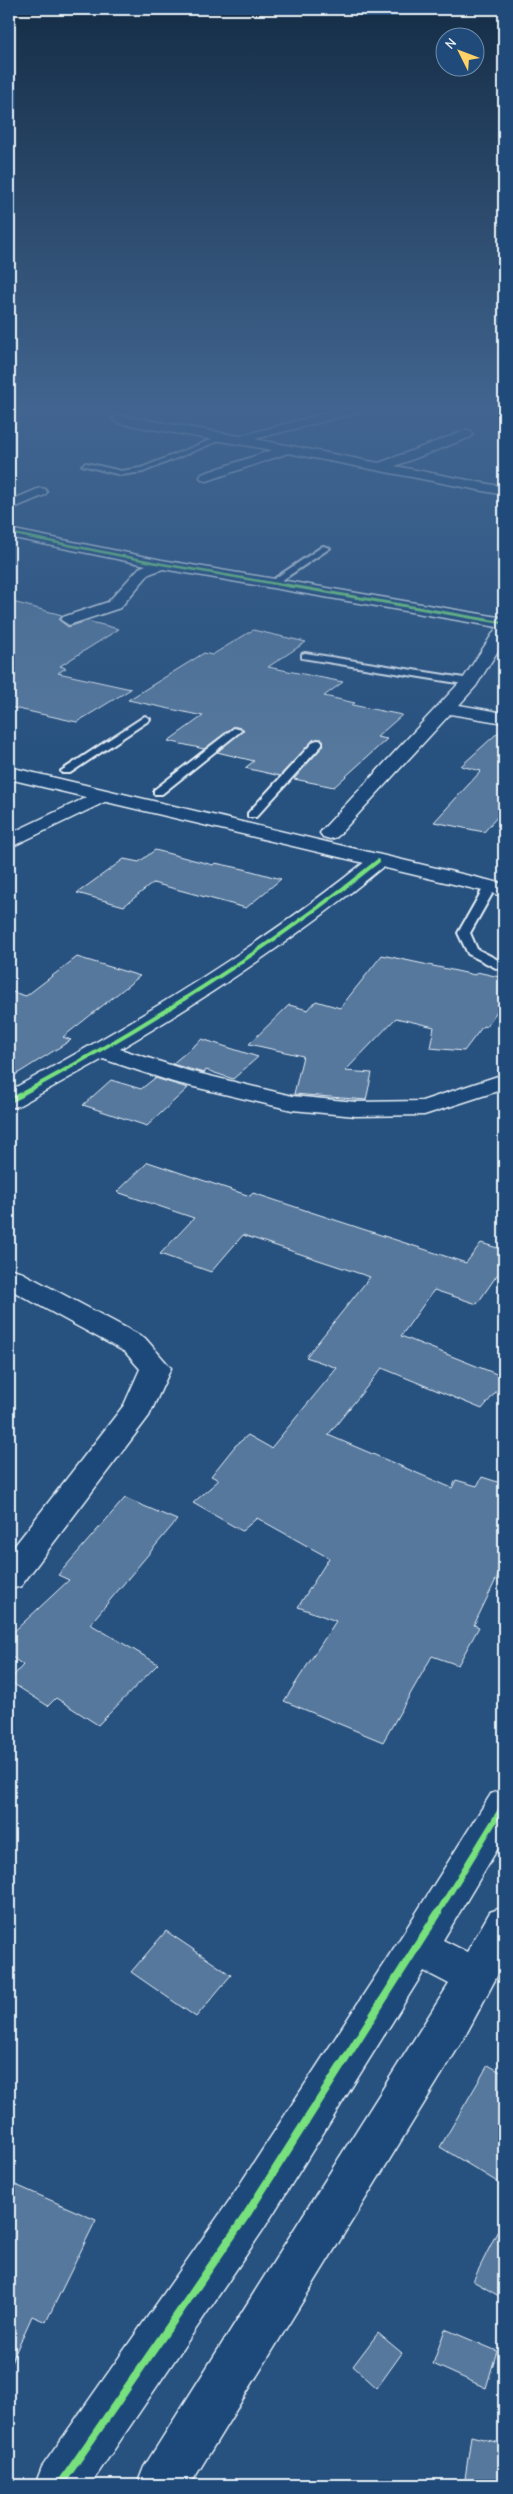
<svg xmlns="http://www.w3.org/2000/svg" width="513" height="2494" viewBox="0 0 513 2494" font-family="'Comic Neue',sans-serif">
  <rect width="100%" height="100%" fill="#27517f"/>
  <filter id="ink" filterUnits="userSpaceOnUse"><feTurbulence type="fractalNoise" baseFrequency=".02" numOctaves="2"/><feDisplacementMap in="SourceGraphic" scale="10" xChannelSelector="R" yChannelSelector="G"/><feConvolveMatrix kernelMatrix="1 2 1 2 8 2 1 2 1" color-interpolation-filters="sRGB"/></filter>
  <g filter="url(#ink)">
    <!-- building -->
    <g fill="#57789d" stroke="#e8f1f8">
      <polygon points="9,601 62,615 59,620 68,627 87,621 119,629 60,666 66,668 58,673 131,689 77,722 9,707"/>
      <polygon points="253,630 306,642 268,667 343,682 324,696 355,703 352,705 402,715 377,737 387,739 334,787 294,779 323,746 322,739 313,740 280,776 245,768 254,761 217,752 243,731 242,728 233,727 204,749 168,741 203,716 128,700 204,653 212,655"/>
      <polygon points="504,727 504,809 484,832 434,822 481,771 461,766"/>
      <polygon points="155,850 213,865 215,863 244,869 281,879 246,908 153,883 124,906 77,893 124,859 139,862"/>
      <polygon points="382,955 475,975 477,972 504,978 504,1001 486,1027 483,1026 464,1051 430,1048 434,1027 396,1018 345,1071 372,1073 366,1100 294,1094 303,1056 249,1044 289,1005 308,1010 316,1001 340,1008"/>
      <polygon points="77,957 140,976 63,1037 71,1040 9,1079 9,991 26,996"/>
      <polygon points="202,1039 258,1057 233,1079 206,1070 204,1073 172,1064"/>
      <polygon points="155,1078 188,1088 147,1126 83,1105 111,1080 141,1089"/>
      <polygon points="148,1162 250,1196 253,1193 466,1263 481,1243 504,1250 504,1265 477,1304 434,1290 401,1336 504,1377 504,1382 482,1409 382,1368 328,1435 452,1488 456,1480 477,1486 482,1477 504,1484 504,1563 474,1625 479,1627 458,1665 432,1656 383,1742 284,1701 336,1621 298,1607 329,1558 257,1518 242,1531 193,1503 219,1480 211,1476 235,1446 248,1435 271,1448 337,1368 306,1357 370,1277 243,1235 211,1272 160,1254 194,1218 117,1192"/>
      <polygon points="125,1498 177,1520 90,1624 158,1664 98,1725 56,1698 48,1706 9,1681 23,1665 9,1655 9,1636 69,1580 58,1575"/>
      <polygon points="166,1931 231,1975 196,2017 131,1972"/>
      <polygon points="488,2065 504,2074 504,2186 440,2147"/>
      <polygon points="9,2182 96,2220 46,2322 32,2316 9,2367"/>
      <polygon points="504,2218 504,2299 473,2281"/>
      <polygon points="445,2329 497,2351 486,2388 433,2364"/>
      <polygon points="378,2333 402,2353 377,2388 353,2366"/>
      <polygon points="471,2436 504,2444 504,2485 488,2485 465,2479"/>
    </g>
    <g fill="none" stroke-linecap="round" stroke-linejoin="round">
      <defs>
        <g id="lane">
          <polygon points="223,435 225,438 143,472 121,475 82,465 86,463 121,471 141,468"/>
          <polygon points="323,546 330,548 275,585 268,583"/>
          <polygon points="305,653 470,679 475,682 470,685 302,658 302,654"/>
          <polygon points="145,716 150,719 148,721 70,773 62,773 61,771"/>
          <polygon points="234,728 242,730 162,794 154,794 154,790"/>
          <polygon points="318,740 322,741 322,745 256,817 248,817 248,813 314,741"/>
          <polygon points="490,884 496,887 470,933 477,949 504,963 504,972 468,954 458,933 484,887"/>
        </g>
        <g id="street">
          <polygon points="341,409 362,409 360,412 255,439 379,463 467,430 471,431 473,434 471,437 395,466 504,487 504,495 288,453 207,481 202,480 200,477 202,474 272,450 118,423 112,419 118,415 240,436"/>
          <polygon points="40,488 45,489 47,492 45,495 9,510 9,501"/>
          <polygon points="9,529 162,560 504,618 504,641 476,686 459,705 504,713 504,723 450,714 337,837 330,839 323,837 320,833 323,829 463,679 497,627 163,569 149,574 120,608 69,625 61,620 63,617 108,602 139,568 146,565 9,537"/>
          <polygon points="102,790 109,792 112,796 109,800 9,848 9,834"/>
          <path d="M378,855L385,857L388,861L385,865C302,934 213,994 120,1049L189,1071L292,1096L356,1102L422,1101L504,1074V1089L424,1115L356,1116L292,1110L173,1082L103,1059L18,1106L9,1108V1091C136,1022 258,948 371,857Z"/>
          <polygon points="9,1268 19,1271 145,1338 171,1368 149,1416 21,1586 9,1590 9,1553 124,1405 140,1369 125,1352 9,1289"/>
        </g>
        <polygon id="secondary" points="504,1789 504,1838 443,1940 467,1952 490,1912 504,1907 504,1963 464,2038 190,2485 137,2485 144,2467 449,1984 424,1971 263,2230 90,2485 35,2485 42,2467 231,2198 403,1934 491,1794"/>
        <polygon id="primary" points="9,767 504,884 504,896 9,779"/>
      </defs>
      <!-- lane casing -->
      <use href="#lane" stroke="#e8f1f8" stroke-width="4"/>
      <!-- street casing -->
      <use href="#street" stroke="#e8f1f8" stroke-width="3"/>
      <!-- secondary casing -->
      <use href="#secondary" stroke="#e8f1f8" stroke-width="3"/>
      <!-- primary casing -->
      <use href="#primary" stroke="#e8f1f8" stroke-width="3"/>
      <!-- lane -->
      <use href="#lane" fill="#1f4a7a" fill-rule="evenodd"/>
      <!-- street -->
      <use href="#street" fill="#1f4a7a" fill-rule="evenodd"/>
      <!-- secondary -->
      <use href="#secondary" fill="#1f4a7a" fill-rule="evenodd"/>
      <!-- primary -->
      <use href="#primary" fill="#1f4a7a" fill-rule="evenodd"/>
      <defs>
        <polyline id="cycleway-far5" points="9,533 162,564 294,587"/>
        <polyline id="cycleway-far4" points="286,585 504,623"/>
        <path id="cycleway-far3" d="M18,1096C145,1027 266,952 378,861"/>
        <polyline id="cycleway-far2" points="9,1101 21,1095"/>
        <polyline id="cycleway-far1" points="437,1914 504,1805"/>
        <polyline id="cycleway" points="60,2485 247,2214 438,1913"/>
      </defs>
      <!-- cycleway-far5 casing -->
      <use href="#cycleway-far5" stroke="#1f4a7a" stroke-width="4"/>
      <!-- cycleway-far4 casing -->
      <use href="#cycleway-far4" stroke="#1f4a7a" stroke-width="5"/>
      <!-- cycleway-far3 casing -->
      <use href="#cycleway-far3" stroke="#1f4a7a" stroke-width="6"/>
      <!-- cycleway-far2 casing -->
      <use href="#cycleway-far2" stroke="#1f4a7a" stroke-width="8"/>
      <!-- cycleway-far1 casing -->
      <use href="#cycleway-far1" stroke="#1f4a7a" stroke-width="9"/>
      <!-- cycleway casing -->
      <use href="#cycleway" stroke="#1f4a7a" stroke-width="11"/>
      <!-- cycleway-far5 -->
      <use href="#cycleway-far5" stroke="#77e17e" stroke-width="2.5"/>
      <!-- cycleway-far4 -->
      <use href="#cycleway-far4" stroke="#77e17e" stroke-width="3"/>
      <!-- cycleway-far3 -->
      <use href="#cycleway-far3" stroke="#77e17e" stroke-width="4"/>
      <!-- cycleway-far2 -->
      <use href="#cycleway-far2" stroke="#77e17e" stroke-width="5"/>
      <!-- cycleway-far1 -->
      <use href="#cycleway-far1" stroke="#77e17e" stroke-width="6"/>
      <!-- cycleway -->
      <use href="#cycleway" stroke="#77e17e" stroke-width="8"/>
    </g>
  </g>
  <!-- sky -->
  <linearGradient id="sky" x2="0" y2="1"><stop stop-color="#152d46"/><stop offset="0.54" stop-color="#416590"/><stop offset="1" stop-color="#416590" stop-opacity="0"/></linearGradient>
  <rect width="513" height="758" fill="url(#sky)"/>
  <!-- margin -->
  <rect width="513" height="2494" fill="none" stroke="#1f4a7a" stroke-width="30"/>
  <rect x="15" y="15" width="483" height="2464" fill="none" stroke="#e8f1f8" stroke-width="2" filter="url(#ink)"/>
  <!-- north arrow -->
  <g transform="translate(460 52) rotate(312)"><circle r="24" fill="#1f4a7a" stroke="#6f8dac"/>
  <path d="M0-4L9 19L0 12L-9 19Z" fill="#ffd166"/>
  <text y="-8" font-size="14" font-weight="bold" text-anchor="middle" fill="#e8f1f8">N</text>
  </g>
</svg>
